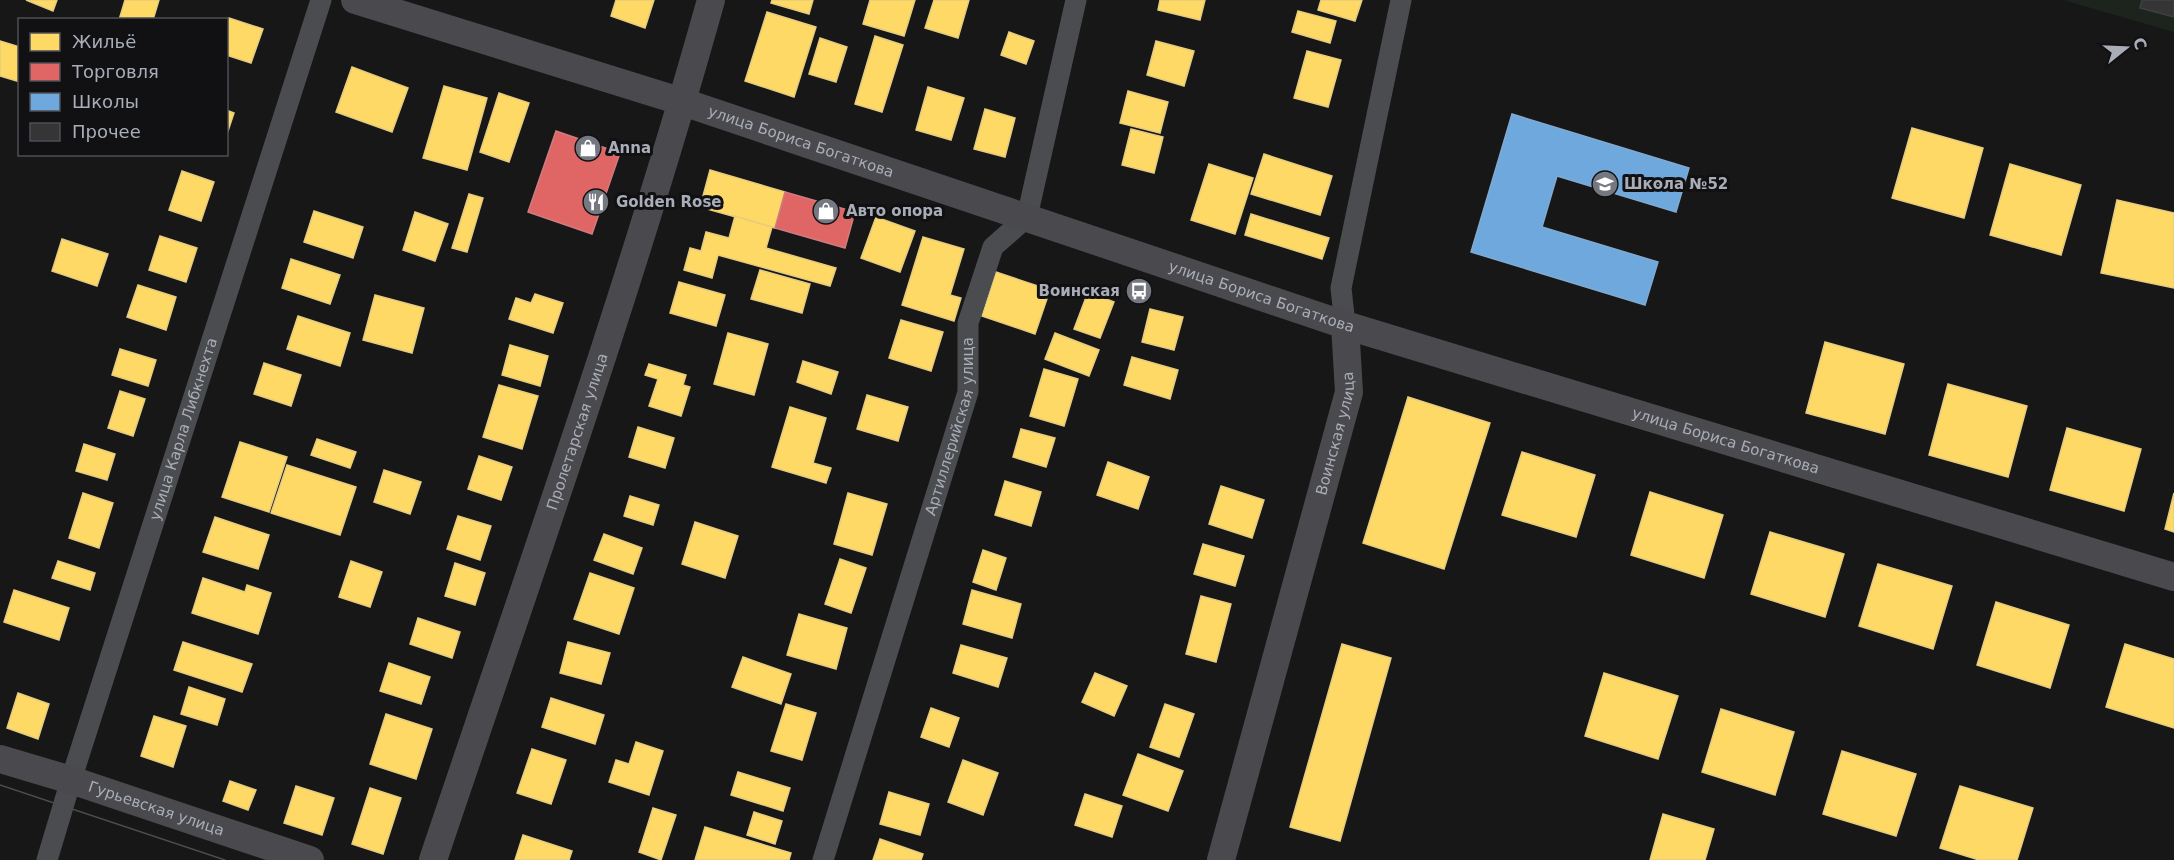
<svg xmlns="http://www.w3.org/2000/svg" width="2174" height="860" viewBox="0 0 2174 860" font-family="'DejaVu Sans',sans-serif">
  <rect width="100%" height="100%" fill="#171717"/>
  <!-- green -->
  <polygon fill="#1d241e" points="2063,0 2174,0 2174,32"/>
  <!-- homes -->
  <g fill="#ffd966" stroke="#e5cc7f" stroke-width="1.5">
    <polygon points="26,0 57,0 53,11"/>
    <polygon points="125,0 159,0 153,20 119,20"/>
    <polygon points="616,0 654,0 645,28 611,16"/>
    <polygon points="772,0 813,0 809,14 771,3"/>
    <polygon points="870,0 915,0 904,36 863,24"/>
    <polygon points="934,0 969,0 958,38 925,28"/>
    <polygon points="1160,0 1205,0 1200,20 1158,10"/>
    <polygon points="1321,0 1362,0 1355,21 1318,10"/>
    <polygon points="1298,11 1336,21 1330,43 1292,32"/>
    <polygon points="767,12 816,27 794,97 745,81"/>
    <polygon points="229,18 263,29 251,63 226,55 226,26"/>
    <polygon points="1009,32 1034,41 1026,64 1001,55"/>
    <polygon points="875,36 903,45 882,112 855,104"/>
    <polygon points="820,38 847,47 836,82 809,74"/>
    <polygon points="0,41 20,47 20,82 0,76"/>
    <polygon points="1156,41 1194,51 1184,86 1147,75"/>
    <polygon points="1307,51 1341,60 1328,107 1294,98"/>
    <polygon points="352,67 408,88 392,132 336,112"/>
    <polygon points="444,86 487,98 467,170 423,158"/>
    <polygon points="928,87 964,98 951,140 916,130"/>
    <polygon points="1128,91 1168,102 1160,133 1120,123"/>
    <polygon points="499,93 529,103 509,162 480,152"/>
    <polygon points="985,109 1015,118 1005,157 974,149"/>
    <polygon points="226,110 234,113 226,137"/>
    <polygon points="1912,128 1983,148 1964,218 1892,198"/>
    <polygon points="1131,129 1163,137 1154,173 1122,165"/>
    <polygon points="1264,154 1332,176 1320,215 1251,194"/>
    <polygon points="1209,164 1253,178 1235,234 1191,220"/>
    <polygon points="2010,164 2081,185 2061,255 1990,235"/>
    <polygon points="710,170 785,192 775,228 700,207"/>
    <polygon points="182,171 214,182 201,221 169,210"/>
    <polygon points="469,194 483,198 467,252 452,248"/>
    <polygon points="2117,200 2174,213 2174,288 2101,273"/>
    <polygon points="314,211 363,227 353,258 304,242"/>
    <polygon points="415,212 448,224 435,261 403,250"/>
    <polygon points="1251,214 1329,238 1322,259 1245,235"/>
    <polygon points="735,216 772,227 766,248 836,268 830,286 718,255 712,278 684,270 690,248 701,251 706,232 729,238"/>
    <polygon points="876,217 915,231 900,272 861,258"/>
    <polygon points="160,236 197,248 186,282 149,270"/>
    <polygon points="923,237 964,249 950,295 961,298 954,321 902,305"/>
    <polygon points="62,239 108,254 97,286 52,271"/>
    <polygon points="291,259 340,275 330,304 282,288"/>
    <polygon points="760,270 810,284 802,313 751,299"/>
    <polygon points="996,272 1050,290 1035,334 982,316"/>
    <polygon points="679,282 725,295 716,326 670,313"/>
    <polygon points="138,285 176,297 166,330 127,317"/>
    <polygon points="1088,292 1114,302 1100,338 1074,329"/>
    <polygon points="535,294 563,303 553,333 509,319 516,298 531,303"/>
    <polygon points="375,295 424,308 412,353 363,340"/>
    <polygon points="1150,309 1183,317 1174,350 1142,342"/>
    <polygon points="298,316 350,333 340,366 287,349"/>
    <polygon points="901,320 943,332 931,371 889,358"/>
    <polygon points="728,333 768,344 754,395 714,384"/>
    <polygon points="1055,333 1099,350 1089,376 1045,359"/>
    <polygon points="1825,342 1904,364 1885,434 1806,413"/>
    <polygon points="510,345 548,356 540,386 502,375"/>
    <polygon points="120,349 156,360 148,386 112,375"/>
    <polygon points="1132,357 1178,370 1170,399 1124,385"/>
    <polygon points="803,361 838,372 831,394 797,382"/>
    <polygon points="264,363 301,375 291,406 254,394"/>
    <polygon points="649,364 686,375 683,385 690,387 681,416 649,406 658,379 645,375"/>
    <polygon points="1044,369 1078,379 1064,426 1030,416"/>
    <polygon points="1948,384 2027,406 2008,477 1929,455"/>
    <polygon points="499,385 538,396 522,449 483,437"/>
    <polygon points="120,391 145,399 133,436 108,428"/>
    <polygon points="867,395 908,407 898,441 857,429"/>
    <polygon points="1408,397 1490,423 1444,569 1363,543"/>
    <polygon points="790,407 826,418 813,463 831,468 826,483 772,467"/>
    <polygon points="638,427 674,438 665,468 629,457"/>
    <polygon points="2067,428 2141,449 2124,511 2050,490"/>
    <polygon points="1021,429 1055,438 1046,467 1013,457"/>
    <polygon points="317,439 356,452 350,468 311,455"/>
    <polygon points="240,442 287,457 269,512 222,497"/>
    <polygon points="84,444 115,454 107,480 76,471"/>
    <polygon points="1522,452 1595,475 1576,537 1502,515"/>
    <polygon points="479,456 512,467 501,500 468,489"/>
    <polygon points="1108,462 1149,477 1138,509 1097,495"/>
    <polygon points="287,465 356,487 340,535 271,513"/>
    <polygon points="384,470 421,482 410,514 374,502"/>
    <polygon points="1005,481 1041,492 1031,526 995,515"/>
    <polygon points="1221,486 1264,500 1252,538 1209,524"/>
    <polygon points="1650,492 1723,515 1704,578 1631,555"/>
    <polygon points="83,493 113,503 99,548 69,538"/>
    <polygon points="848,493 887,504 872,555 834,544"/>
    <polygon points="2174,493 2174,532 2165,529"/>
    <polygon points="630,496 659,505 653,525 624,516"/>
    <polygon points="458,516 491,526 480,560 447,549"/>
    <polygon points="215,517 269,535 258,569 203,552"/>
    <polygon points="695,522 738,536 725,578 682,564"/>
    <polygon points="1770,532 1844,554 1825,617 1751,594"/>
    <polygon points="604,534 642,548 633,574 594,560"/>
    <polygon points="1203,544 1244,556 1235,586 1194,574"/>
    <polygon points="983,550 1006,558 996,590 973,582"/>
    <polygon points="840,559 866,568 851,613 825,604"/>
    <polygon points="58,561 95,573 90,590 52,578"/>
    <polygon points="351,561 382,572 370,607 339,597"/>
    <polygon points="455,563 485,573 475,605 445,596"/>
    <polygon points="1878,564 1952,586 1933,649 1859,626"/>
    <polygon points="590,573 634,588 619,634 574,619"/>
    <polygon points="203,578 245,592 247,585 271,593 258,634 192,613"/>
    <polygon points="14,590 69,608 59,640 4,622"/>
    <polygon points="972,590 1021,604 1012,638 963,624"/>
    <polygon points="1201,596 1231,604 1216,662 1186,654"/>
    <polygon points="1996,602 2069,625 2050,688 1977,665"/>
    <polygon points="799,614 847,628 836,669 787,655"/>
    <polygon points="418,618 460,632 452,658 410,644"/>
    <polygon points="183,642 252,664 242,692 174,670"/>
    <polygon points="568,642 610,653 601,684 560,673"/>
    <polygon points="1342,644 1391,658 1340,841 1290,827"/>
    <polygon points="2125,644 2174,659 2174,728 2106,707"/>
    <polygon points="961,645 1007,658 998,687 953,673"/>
    <polygon points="743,657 791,674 781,704 732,687"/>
    <polygon points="389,663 430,677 421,704 380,691"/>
    <polygon points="1095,673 1127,686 1114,716 1082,702"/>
    <polygon points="1604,673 1678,696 1658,759 1585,736"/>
    <polygon points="189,687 225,699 217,725 181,714"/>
    <polygon points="18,693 49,704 38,739 7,728"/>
    <polygon points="551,698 604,715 595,744 542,727"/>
    <polygon points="786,704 816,713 802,760 771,751"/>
    <polygon points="1165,704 1194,714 1179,757 1150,747"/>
    <polygon points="931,708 959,718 949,747 921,737"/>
    <polygon points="1721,709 1794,732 1775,795 1702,772"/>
    <polygon points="386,714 432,729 416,779 370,764"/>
    <polygon points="154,716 186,726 173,767 141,756"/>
    <polygon points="636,742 663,751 649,795 609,782 616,760 629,764"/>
    <polygon points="532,749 566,760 551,804 517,793"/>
    <polygon points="1842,751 1916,774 1896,836 1823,814"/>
    <polygon points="1138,754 1183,771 1168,811 1123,795"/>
    <polygon points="963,760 998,773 983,815 948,802"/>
    <polygon points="738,772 790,788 783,811 731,795"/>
    <polygon points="230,781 256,790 248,810 223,801"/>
    <polygon points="296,786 334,798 322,835 284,823"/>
    <polygon points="1960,786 2033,808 2017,860 1979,860 1940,848"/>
    <polygon points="370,788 401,798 383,854 352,844"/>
    <polygon points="889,792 929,804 920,835 880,824"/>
    <polygon points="1085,794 1122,806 1112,837 1075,825"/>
    <polygon points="653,808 676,815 661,860 639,852"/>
    <polygon points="754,812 782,821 775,844 747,835"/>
    <polygon points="1663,814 1714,829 1705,860 1650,860"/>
    <polygon points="705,827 791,853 789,860 695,860"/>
    <polygon points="523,835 572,851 569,860 515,860"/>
    <polygon points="880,839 923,854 921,860 873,860"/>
  </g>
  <!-- shops -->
  <g fill="#e06666" stroke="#cf7b7f" stroke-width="1.5">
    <polygon points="556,131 620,153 592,234 528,212"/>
    <polygon points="785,192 855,212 845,248 775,228"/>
  </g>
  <!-- schools -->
  <polygon fill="#6fa8dc" stroke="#80aad1" stroke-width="1.5" points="1512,114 1689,168 1676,212 1557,176 1542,227 1658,262 1645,305 1471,252"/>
  <!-- building -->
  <polygon fill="#353536" stroke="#3f4043" stroke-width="1.5" points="2142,0 2174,0 2174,17 2140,8"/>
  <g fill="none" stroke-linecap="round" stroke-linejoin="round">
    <!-- street -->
    <g stroke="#4b4c50" stroke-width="21">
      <polyline points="1345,325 1341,288 1401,0"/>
      <path id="s1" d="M47,860L71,780L321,0"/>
      <path id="s2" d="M823,860L968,392V323L993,247L1027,217L1076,0"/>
    </g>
    <!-- secondary -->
    <g stroke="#4a4a4e" stroke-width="28">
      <path id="s3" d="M355,0L683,102L1345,325L2174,577"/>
      <path id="s4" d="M0,759L71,780L310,860"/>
      <path id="s5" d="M433,860C529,574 630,290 711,0"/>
      <path id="s6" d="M1221,860L1349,392L1345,325"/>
    </g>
    <!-- tram -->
    <polyline stroke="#4b4c4f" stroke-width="1.5" points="0,785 225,860"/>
  </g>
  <!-- icons -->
  <defs>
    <symbol id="shop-disc" viewBox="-11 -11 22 22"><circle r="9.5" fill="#757880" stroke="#111113"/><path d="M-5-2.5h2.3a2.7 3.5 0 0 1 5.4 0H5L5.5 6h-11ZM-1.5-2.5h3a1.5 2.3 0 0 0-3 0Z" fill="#fff"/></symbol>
    <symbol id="school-disc" viewBox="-11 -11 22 22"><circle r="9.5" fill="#757880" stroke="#111113"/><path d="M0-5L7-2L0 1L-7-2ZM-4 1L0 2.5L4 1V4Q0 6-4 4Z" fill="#fff"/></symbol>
    <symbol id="restaurant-disc" viewBox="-11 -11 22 22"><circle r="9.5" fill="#757880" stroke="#111113"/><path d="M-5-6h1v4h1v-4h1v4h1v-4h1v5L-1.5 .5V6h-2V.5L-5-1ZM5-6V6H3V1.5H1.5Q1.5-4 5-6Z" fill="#fff"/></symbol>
    <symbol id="bus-disc" viewBox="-11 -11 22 22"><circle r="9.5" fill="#757880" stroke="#111113"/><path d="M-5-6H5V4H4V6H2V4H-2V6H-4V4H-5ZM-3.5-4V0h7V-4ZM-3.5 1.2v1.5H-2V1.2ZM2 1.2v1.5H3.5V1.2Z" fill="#fff"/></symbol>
  </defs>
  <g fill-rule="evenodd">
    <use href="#shop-disc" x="573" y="133" width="30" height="30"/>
    <use href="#school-disc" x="1590" y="169" width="30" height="30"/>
    <use href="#restaurant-disc" x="581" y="187" width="30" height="30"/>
    <use href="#shop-disc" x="811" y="196" width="30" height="30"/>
    <use href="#bus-disc" x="1124" y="276" width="30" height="30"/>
  </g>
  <g text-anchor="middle" stroke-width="6" stroke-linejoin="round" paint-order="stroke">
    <!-- street labels -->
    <g font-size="15" fill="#a8adb8" stroke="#111113">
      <text dy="5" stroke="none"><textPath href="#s3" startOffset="468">улица Бориса Богаткова</textPath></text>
      <text dy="5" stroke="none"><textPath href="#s3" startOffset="954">улица Бориса Богаткова</textPath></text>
      <text dy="5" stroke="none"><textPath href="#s2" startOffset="453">Артиллерийская улица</textPath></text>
      <text dy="5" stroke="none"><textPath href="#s1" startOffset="452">улица Карла Либкнехта</textPath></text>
      <text dy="5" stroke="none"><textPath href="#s5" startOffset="452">Пролетарская улица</textPath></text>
      <text dy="5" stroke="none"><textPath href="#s6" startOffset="442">Воинская улица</textPath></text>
      <text dy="5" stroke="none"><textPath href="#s3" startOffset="1440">улица Бориса Богаткова</textPath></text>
      <text dy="5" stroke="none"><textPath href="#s4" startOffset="164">Гурьевская улица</textPath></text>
    </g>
    <!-- poi labels -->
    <g font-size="15" font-weight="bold" fill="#a8adb8" stroke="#111113" text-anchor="start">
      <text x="608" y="153">Anna</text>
      <text x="1624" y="189">Школа №52</text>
      <text x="616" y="207">Golden Rose</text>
      <text x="846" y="216">Авто опора</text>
      <text x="1120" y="296" text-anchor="end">Воинская</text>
    </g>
  </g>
  <!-- legend -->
  <rect x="18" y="18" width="210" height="138" fill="#111113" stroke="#4d4f55" stroke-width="1.5"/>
  <rect x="30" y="33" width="30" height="18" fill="#ffd966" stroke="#4d4f55" stroke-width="1.5"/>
  <text x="72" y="48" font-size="18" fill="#a8adb8">Жильё</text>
  <rect x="30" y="63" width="30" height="18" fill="#e06666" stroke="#4d4f55" stroke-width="1.5"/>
  <text x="72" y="78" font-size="18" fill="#a8adb8">Торговля</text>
  <rect x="30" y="93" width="30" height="18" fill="#6fa8dc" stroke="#4d4f55" stroke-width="1.5"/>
  <text x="72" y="108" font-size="18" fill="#a8adb8">Школы</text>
  <rect x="30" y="123" width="30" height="18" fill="#353536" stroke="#4d4f55" stroke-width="1.5"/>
  <text x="72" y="138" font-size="18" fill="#a8adb8">Прочее</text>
  <!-- north arrow -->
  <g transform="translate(2126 48) rotate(72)" stroke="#111113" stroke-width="4.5" paint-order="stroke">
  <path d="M0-4.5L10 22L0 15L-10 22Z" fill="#a8adb8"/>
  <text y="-9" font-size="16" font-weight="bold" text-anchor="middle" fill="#a8adb8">С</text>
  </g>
</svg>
